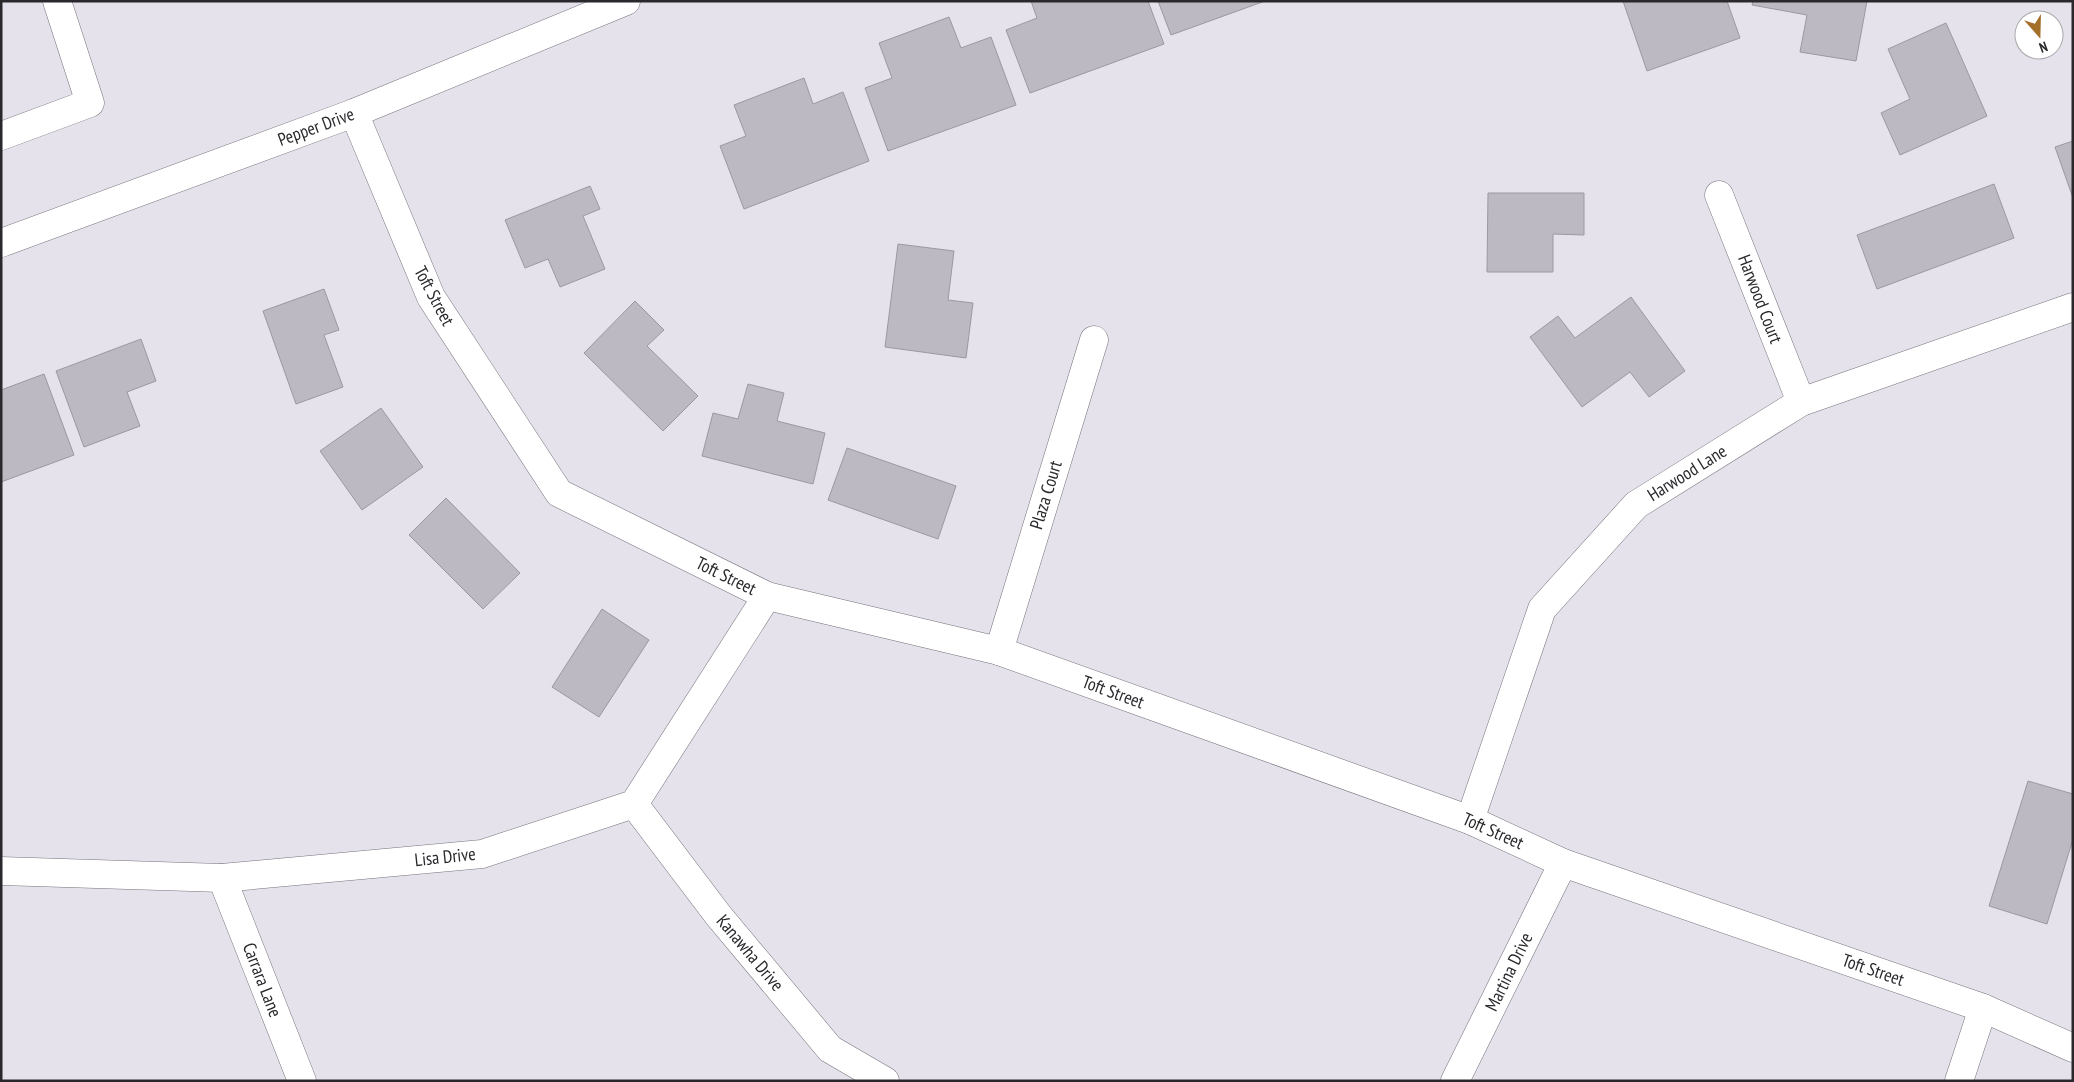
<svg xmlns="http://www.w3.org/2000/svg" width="2074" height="1082" viewBox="0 0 2074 1082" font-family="'PT Sans Narrow',sans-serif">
  <rect width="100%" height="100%" fill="#e5e2ec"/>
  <!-- building -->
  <g fill="#bcb9c3" stroke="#9b98a2">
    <polygon points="1031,1 1148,1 1164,44 1030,93 1006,30 1037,18"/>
    <polygon points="1158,1 1265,1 1171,35"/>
    <polygon points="1623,1 1727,1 1740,38 1647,71"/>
    <polygon points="1753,1 1867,1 1856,61 1800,52 1807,15 1752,5"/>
    <polygon points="949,17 961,48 991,37 1016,105 888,151 865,88 892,78 879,43"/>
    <polygon points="1946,23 1987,116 1900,155 1881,113 1910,99 1888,49"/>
    <polygon points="804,78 813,104 843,92 869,161 744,209 720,146 746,136 734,105"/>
    <polygon points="2073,141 2073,198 2055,147"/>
    <polygon points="1994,184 2014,238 1877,289 1857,235"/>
    <polygon points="590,186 600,209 583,216 605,269 560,287 548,259 525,268 505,220"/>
    <polygon points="1488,193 1584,193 1584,235 1553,234 1553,272 1487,272"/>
    <polygon points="898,244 954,251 948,300 973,303 966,358 885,347"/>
    <polygon points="324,289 339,330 324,335 343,387 296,404 263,311"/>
    <polygon points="1631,297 1685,371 1649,397 1630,372 1582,407 1530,337 1558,316 1575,338"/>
    <polygon points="635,301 664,330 647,346 698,396 663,431 584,353"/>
    <polygon points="141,339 156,381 127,392 140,426 84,447 56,371"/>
    <polygon points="44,374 74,455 1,482 1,390"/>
    <polygon points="748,384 784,393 777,421 825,433 813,484 702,456 713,413 738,419"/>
    <polygon points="381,408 423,467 362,510 320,451"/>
    <polygon points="847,448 956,486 938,539 828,500"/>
    <polygon points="446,498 520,573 483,609 409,535"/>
    <polygon points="602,609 649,640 599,717 552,687"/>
    <polygon points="2028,781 2073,794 2073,839 2047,924 1989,906"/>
  </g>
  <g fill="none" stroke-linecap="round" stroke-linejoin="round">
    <defs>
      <g id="minor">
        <polyline points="354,113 431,297 559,493 767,596 999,651 1470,820 1563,863 1983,1008 2073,1048"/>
        <polyline points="1,136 90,103 57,1"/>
        <polyline points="1719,195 1801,402"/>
        <polyline points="1,243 354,113 626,1"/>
        <polyline points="999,651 1094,340"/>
        <polyline points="634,804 718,915 830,1049 885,1081"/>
        <polyline points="1470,820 1542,609 1636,505 1801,402 2073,307"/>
        <polyline points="1,871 222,878 482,854 634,804 767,596"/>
        <polyline points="222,878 302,1081"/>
        <polyline points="1455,1081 1563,863"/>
        <polyline points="1959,1081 1983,1008"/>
      </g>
    </defs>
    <!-- minor casing -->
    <use href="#minor" stroke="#76737c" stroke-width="29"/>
    <!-- minor -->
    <use href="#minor" stroke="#fff" stroke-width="28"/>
  </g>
  <g text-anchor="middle" stroke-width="4" stroke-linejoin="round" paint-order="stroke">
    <!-- street labels -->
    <g font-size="18" fill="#29282c" stroke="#fff">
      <text transform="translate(316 127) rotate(-20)" y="6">Pepper Drive</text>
      <text transform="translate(434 296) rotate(62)" y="6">Toft Street</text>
      <text transform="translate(1760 299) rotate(69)" y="6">Harwood Court</text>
      <text transform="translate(1687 473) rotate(-32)" y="6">Harwood Lane</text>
      <text transform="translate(1046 495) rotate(-73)" y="6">Plaza Court</text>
      <text transform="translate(726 576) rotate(26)" y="6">Toft Street</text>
      <text transform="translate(1113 692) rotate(20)" y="6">Toft Street</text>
      <text transform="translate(1493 831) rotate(24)" y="6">Toft Street</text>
      <text transform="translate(445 857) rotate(-6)" y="6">Lisa Drive</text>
      <text transform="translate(750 953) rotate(50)" y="6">Kanawha Drive</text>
      <text transform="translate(1873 970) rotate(19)" y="6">Toft Street</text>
      <text transform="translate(1509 972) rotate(-64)" y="6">Martina Drive</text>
      <text transform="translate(262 980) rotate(69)" y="6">Carrara Lane</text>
    </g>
  </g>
  <!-- border -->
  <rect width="2074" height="1082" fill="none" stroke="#29282c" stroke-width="5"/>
  <!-- north arrow -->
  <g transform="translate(2039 35) rotate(160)"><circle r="24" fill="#ffffff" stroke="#a9a9ab"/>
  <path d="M0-4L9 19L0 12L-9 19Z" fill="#a46f28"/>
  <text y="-8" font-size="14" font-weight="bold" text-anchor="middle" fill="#29282c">N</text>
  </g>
</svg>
